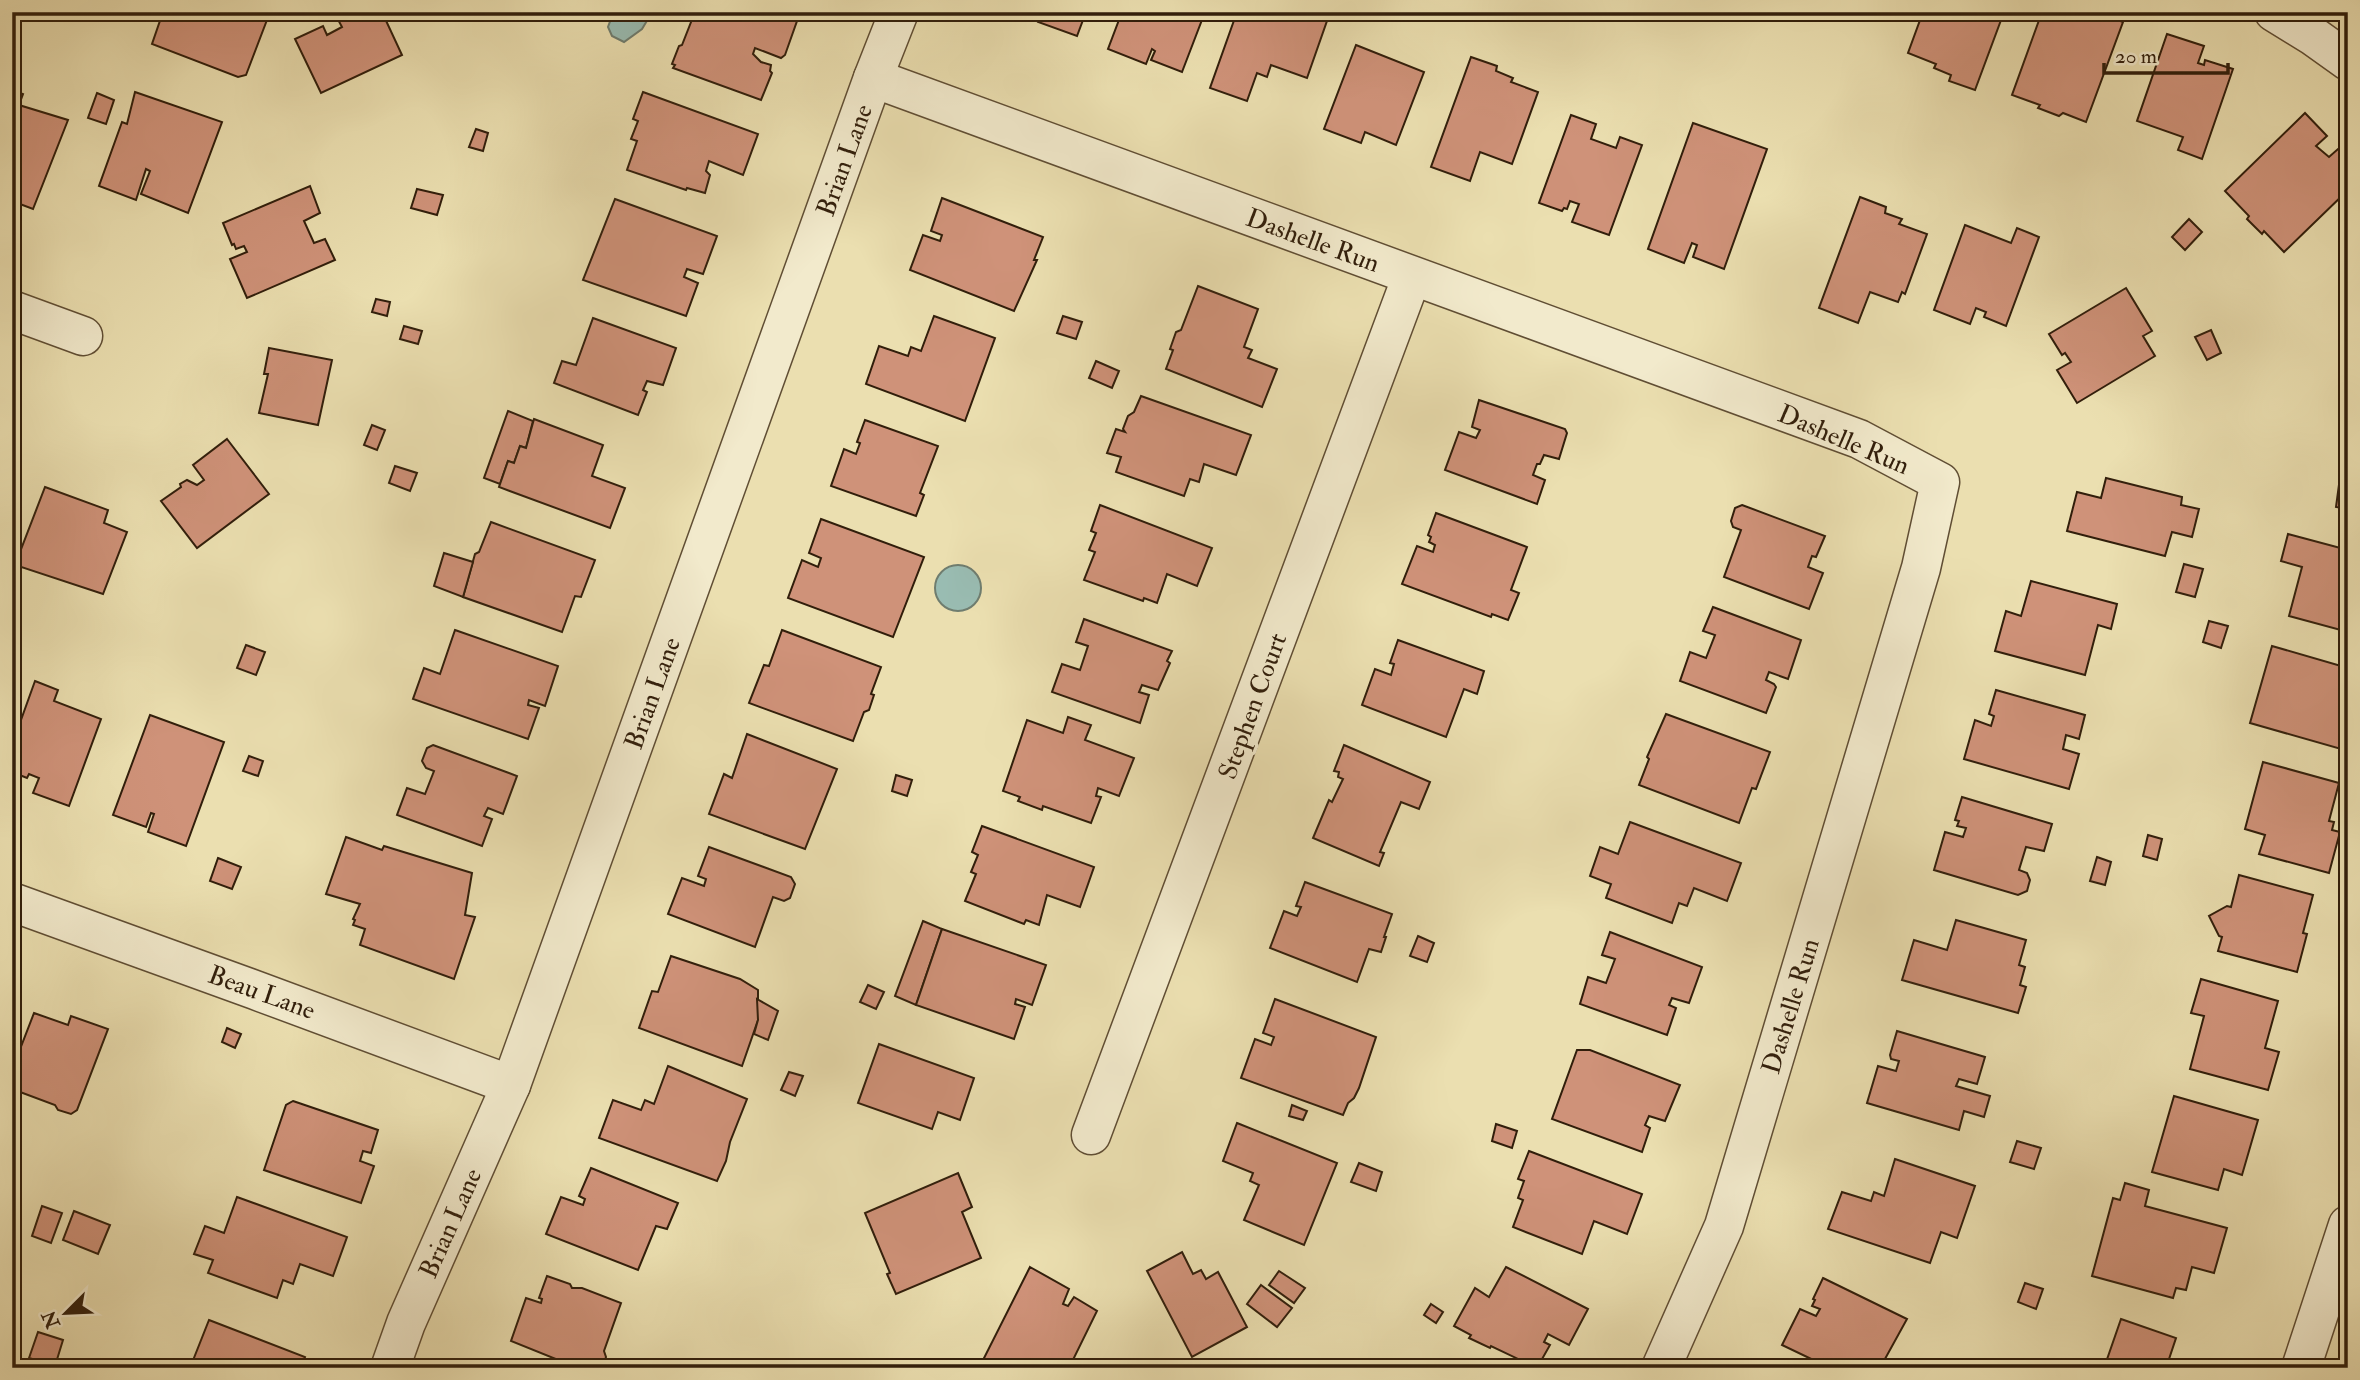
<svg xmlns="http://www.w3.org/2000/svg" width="2360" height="1380" viewBox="0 0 2360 1380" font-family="'IM FELL Double Pica',serif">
  <rect width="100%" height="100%" fill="#ebdfb0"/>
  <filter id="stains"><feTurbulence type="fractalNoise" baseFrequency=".00286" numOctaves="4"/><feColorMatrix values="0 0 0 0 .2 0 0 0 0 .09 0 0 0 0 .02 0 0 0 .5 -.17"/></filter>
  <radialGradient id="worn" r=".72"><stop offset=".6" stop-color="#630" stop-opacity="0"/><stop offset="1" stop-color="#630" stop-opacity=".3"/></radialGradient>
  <!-- water -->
  <g fill="#99bcb2" stroke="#6f7d6f" stroke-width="2">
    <polygon points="609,12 651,12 651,14 642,29 624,42 612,36 608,27 612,16"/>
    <circle cx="958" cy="588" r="23"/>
  </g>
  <!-- building -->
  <g fill="#cf9279" stroke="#311e0b" stroke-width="2">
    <polygon points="163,12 270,12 246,75 238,77 152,44"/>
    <polygon points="334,12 382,12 402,55 321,93 295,39 323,26 327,35 342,27"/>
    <polygon points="695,12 773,12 797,21 785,55 781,58 755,48 753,54 761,62 771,65 770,71 772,73 761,100 673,68 675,65 672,64 679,46 682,45"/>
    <polygon points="1041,12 1086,12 1077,36 1038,22"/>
    <polygon points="1122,12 1205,12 1182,72 1151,60 1155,51 1152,49 1146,64 1108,49"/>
    <polygon points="1237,12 1311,12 1328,18 1307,78 1271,65 1267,77 1257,73 1247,101 1210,88"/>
    <polygon points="1786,12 1809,12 1806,20"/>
    <polygon points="1923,12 2004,12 1975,90 1949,81 1951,75 1934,68 1936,64 1908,53"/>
    <polygon points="2042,12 2098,12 2123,22 2086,122 2063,113 2059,116 2038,108 2040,105 2012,95"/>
    <polygon points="2167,34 2204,46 2198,63 2204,65 2205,60 2233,69 2202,159 2178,150 2183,137 2137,121"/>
    <polygon points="1356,45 1424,72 1396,145 1365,132 1361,143 1324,129"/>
    <polygon points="1471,57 1497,66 1496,71 1513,78 1511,82 1538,92 1512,164 1480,152 1470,181 1431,167"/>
    <polygon points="12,90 23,94 19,105 68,120 33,209 12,201"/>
    <polygon points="135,92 222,122 188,213 141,194 150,171 146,169 136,200 99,186 122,122 127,124"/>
    <polygon points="643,92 758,134 743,175 709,161 706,171 710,175 705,193 687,188 686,190 627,170 637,141 631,139 638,121 633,119"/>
    <polygon points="97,93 114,100 106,124 88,118"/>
    <polygon points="2305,113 2327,136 2316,146 2329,157 2338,149 2348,159 2348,190 2284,252 2264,231 2262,234 2247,219 2249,216 2225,191"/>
    <polygon points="1571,115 1596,124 1591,139 1616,148 1620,137 1642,145 1609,235 1572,222 1579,204 1570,201 1567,209 1564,208 1562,211 1539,203"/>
    <polygon points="1693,123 1767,149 1724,269 1693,257 1697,245 1692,243 1684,263 1648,249"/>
    <polygon points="476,129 488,133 483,151 469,147"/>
    <polygon points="310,186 320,213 304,221 314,243 325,239 335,260 247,298 230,259 247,252 244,246 236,249 234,244 232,245 223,223"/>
    <polygon points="417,189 443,195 437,215 411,208"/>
    <polygon points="1860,197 1886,207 1885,213 1902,219 1899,224 1927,234 1905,294 1902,292 1898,302 1870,292 1858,323 1819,308"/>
    <polygon points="942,198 1043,237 1034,260 1037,260 1014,311 910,270 923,235 940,241 942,235 931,231"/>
    <polygon points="615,199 717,236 703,274 687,269 684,277 698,283 686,316 583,280"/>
    <polygon points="2189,219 2202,232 2185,250 2172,237"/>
    <polygon points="1965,225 2011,243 2017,228 2039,237 2006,326 1984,317 1986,312 1976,308 1970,324 1934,310"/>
    <polygon points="1198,286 1258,309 1244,347 1252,350 1248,358 1277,369 1262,407 1166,369 1173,350 1170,349 1176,332 1181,330"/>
    <polygon points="2126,288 2152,331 2143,336 2155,356 2077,403 2057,370 2071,362 2065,353 2062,355 2049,334"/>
    <polygon points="376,299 390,302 387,316 372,312"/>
    <polygon points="934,316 995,338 965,421 866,384 879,346 908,356 911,347 921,351"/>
    <polygon points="1063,316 1082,322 1076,339 1057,333"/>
    <polygon points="593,318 676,348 663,385 647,381 643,390 647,392 638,415 554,383 562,361 576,365"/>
    <polygon points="404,326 422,331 418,344 400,339"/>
    <polygon points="2211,330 2221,353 2207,360 2195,337"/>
    <polygon points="269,348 332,360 318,425 259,413 268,374 264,374"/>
    <polygon points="1096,361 1119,371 1112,388 1089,378"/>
    <polygon points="1141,396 1251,435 1236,475 1204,464 1199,482 1190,479 1184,496 1116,472 1121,457 1107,453 1116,429 1125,432 1123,429 1128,416 1134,412"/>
    <polygon points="1479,400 1565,429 1567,433 1559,459 1544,455 1540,464 1537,464 1533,475 1545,480 1537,504 1445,470 1459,432 1476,438 1480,430 1472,427"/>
    <polygon points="508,411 533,421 526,448 520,446 514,463 508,461 500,484 484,478"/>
    <polygon points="534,419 603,445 592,476 625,488 610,528 499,487 508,461 514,463 520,446 526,448"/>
    <polygon points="865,420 938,446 920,493 924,495 916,516 831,486 844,449 856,454 860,443 857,442"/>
    <polygon points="372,425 385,430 377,450 364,445"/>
    <polygon points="227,439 269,494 197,548 161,501 181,487 180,484 187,480 197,485 204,480 193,465"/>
    <polygon points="395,466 417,473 410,491 389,483"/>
    <polygon points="2341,470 2348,471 2348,509 2336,507"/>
    <polygon points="2106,478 2182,497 2181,505 2199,509 2192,537 2172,532 2165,556 2067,531 2077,492 2101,498"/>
    <polygon points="45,487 108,510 104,523 127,532 103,594 15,565"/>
    <polygon points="1100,505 1212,548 1197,586 1167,574 1157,603 1144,598 1143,601 1084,580 1095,552 1089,550 1096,533 1091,531"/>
    <polygon points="1742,505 1825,536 1816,557 1812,556 1808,567 1823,573 1809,609 1724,577 1741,530 1733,527 1731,521 1735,508"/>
    <polygon points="1436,513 1527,547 1511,590 1519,593 1508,620 1492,614 1491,617 1402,584 1417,546 1433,552 1435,545 1429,542 1431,537 1428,535"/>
    <polygon points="821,519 924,557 893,637 788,598 802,560 818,567 821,558 809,553"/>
    <polygon points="491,522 595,560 581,597 575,596 562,632 463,597 475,554 479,552"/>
    <polygon points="2288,534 2348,550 2348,632 2289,616 2302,567 2281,561"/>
    <polygon points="444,553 473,562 463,597 434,586"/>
    <polygon points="2184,564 2203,569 2195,597 2176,592"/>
    <polygon points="2031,581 2117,604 2111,629 2098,625 2085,675 1995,651 2006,611 2021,616"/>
    <polygon points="1713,607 1801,640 1788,679 1769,672 1766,680 1774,684 1776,687 1766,713 1680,681 1690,652 1706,658 1715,635 1703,631"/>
    <polygon points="1084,619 1172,651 1167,661 1170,663 1158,690 1142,685 1139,692 1149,695 1140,723 1052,692 1062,664 1080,670 1088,646 1076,642"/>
    <polygon points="2209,621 2228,626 2221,648 2203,642"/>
    <polygon points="455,630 558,666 545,706 529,700 528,705 539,708 528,739 413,699 424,668 440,674"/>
    <polygon points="782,630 881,667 871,694 874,695 869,710 864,712 853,741 749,703 764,665 769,666"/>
    <polygon points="1398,640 1484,671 1477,694 1464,689 1446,737 1362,705 1375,669 1391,675 1394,664 1390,663"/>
    <polygon points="246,645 265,652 256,675 237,668"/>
    <polygon points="2272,646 2348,668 2348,751 2250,723"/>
    <polygon points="35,681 58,690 54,701 101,719 69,806 33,793 39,778 29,774 27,778 12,772 12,745"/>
    <polygon points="1996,690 2085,715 2079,739 2066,735 2063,749 2079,754 2069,789 1964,759 1975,720 1991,726 1994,716 1989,714"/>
    <polygon points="1666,714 1770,752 1756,789 1752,788 1739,823 1639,785 1649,759 1647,757"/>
    <polygon points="150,715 224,742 186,846 148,832 154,814 151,813 146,827 113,815"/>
    <polygon points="1068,717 1091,725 1085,740 1134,758 1119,796 1098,788 1096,796 1101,797 1091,823 1043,806 1042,810 1018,801 1020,797 1003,791 1027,720 1063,733"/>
    <polygon points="747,734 837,769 805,849 709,814 724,774 732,778"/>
    <polygon points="433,745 517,776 503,814 488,808 484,816 492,819 482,846 397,815 407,788 425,794 434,771 426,768 422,761 427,748"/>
    <polygon points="1344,745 1430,782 1419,809 1401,802 1380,852 1384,853 1379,866 1313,838 1329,800 1332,802 1343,779 1338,777 1339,772 1334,771"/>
    <polygon points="249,756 263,761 258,776 243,771"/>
    <polygon points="2263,762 2339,783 2329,821 2334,822 2332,830 2340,832 2329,873 2259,854 2265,835 2245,829"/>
    <polygon points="896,775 912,780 907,796 892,791"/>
    <polygon points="1962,797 2052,824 2044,851 2026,847 2019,870 2027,873 2030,880 2027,891 2018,895 1934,870 1945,832 1963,837 1966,828 1957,826 1959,821 1955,820"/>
    <polygon points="1630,822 1741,863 1727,901 1694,888 1687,906 1679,903 1672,923 1606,898 1611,884 1590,876 1600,847 1618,854"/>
    <polygon points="982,826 1094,867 1080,907 1047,895 1039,925 1026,920 1024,924 965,901 976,874 971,872 978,855 972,852"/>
    <polygon points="2148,835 2162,839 2157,860 2143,856"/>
    <polygon points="346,837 382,850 384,846 472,873 465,915 475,917 454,979 360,945 365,929 353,925 355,920 353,919 360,904 326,894"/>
    <polygon points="709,847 791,877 795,884 790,898 784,901 773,897 755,947 668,914 682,878 704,886 706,879 698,876"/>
    <polygon points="2097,857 2111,862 2105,885 2090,881"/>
    <polygon points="218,858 241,867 232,889 210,881"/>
    <polygon points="2239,875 2313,895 2303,933 2307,934 2297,972 2218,951 2222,937 2219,936 2209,916 2227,906 2231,907"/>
    <polygon points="1305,882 1392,914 1384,937 1386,937 1381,952 1369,949 1357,982 1270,948 1284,911 1297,916 1301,907 1296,906"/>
    <polygon points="1956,920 2026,940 2019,965 2025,967 2020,985 2026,987 2018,1013 1902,980 1914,940 1947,950"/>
    <polygon points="923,921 942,929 916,1005 895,996"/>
    <polygon points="942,929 1046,965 1032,1005 1016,999 1015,1004 1025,1007 1014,1039 916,1005"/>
    <polygon points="1610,932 1702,967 1689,1003 1672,998 1669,1005 1676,1008 1667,1035 1580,1004 1588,977 1606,983 1615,959 1602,955"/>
    <polygon points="1418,936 1434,943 1427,962 1410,956"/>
    <polygon points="671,956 740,979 758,990 758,1020 742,1066 639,1028 652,991 658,992"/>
    <polygon points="2201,979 2278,1001 2265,1048 2279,1052 2268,1090 2190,1069 2204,1016 2191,1013"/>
    <polygon points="868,985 884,992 876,1009 860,1002"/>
    <polygon points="757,999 778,1011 768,1040 754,1034 758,1020"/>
    <polygon points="1275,999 1376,1037 1359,1088 1354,1098 1348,1103 1343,1115 1241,1078 1255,1039 1271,1045 1274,1037 1263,1033"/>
    <polygon points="34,1013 68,1025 71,1016 108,1029 77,1110 71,1114 58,1110 55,1105 12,1089 12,1070"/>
    <polygon points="227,1028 241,1034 235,1048 222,1042"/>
    <polygon points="1897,1031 1985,1057 1977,1084 1959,1079 1956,1086 1990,1096 1984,1117 1964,1111 1959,1130 1867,1103 1878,1066 1896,1071 1899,1061 1891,1059 1890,1055"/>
    <polygon points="879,1044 974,1078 960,1120 938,1112 932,1129 858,1103"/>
    <polygon points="1577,1050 1590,1050 1680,1085 1665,1121 1649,1116 1645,1125 1650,1128 1642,1152 1552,1119"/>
    <polygon points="668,1066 747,1099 730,1142 726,1161 717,1181 599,1138 613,1100 641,1110 645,1100 654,1104"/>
    <polygon points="789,1072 803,1076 795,1096 781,1090"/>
    <polygon points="2174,1096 2258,1120 2242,1175 2224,1169 2218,1190 2152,1172"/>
    <polygon points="293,1101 378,1130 371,1153 363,1151 360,1161 374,1166 361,1203 264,1170 286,1105"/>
    <polygon points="1292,1105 1307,1111 1303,1120 1289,1116"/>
    <polygon points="1237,1123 1337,1163 1304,1245 1244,1220 1259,1185 1250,1181 1253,1173 1223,1161"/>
    <polygon points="1496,1124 1517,1131 1512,1148 1492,1141"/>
    <polygon points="2017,1141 2041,1148 2034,1169 2010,1162"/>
    <polygon points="1529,1151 1642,1194 1627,1234 1594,1221 1582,1254 1513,1227 1523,1200 1518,1198 1524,1181 1518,1179"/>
    <polygon points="1895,1159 1975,1186 1957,1238 1941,1232 1930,1263 1828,1229 1842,1192 1871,1201 1874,1192 1884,1196"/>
    <polygon points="1359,1163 1382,1172 1376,1191 1351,1182"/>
    <polygon points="591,1168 678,1203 667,1229 656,1226 638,1270 546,1234 561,1197 583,1205 585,1199 579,1196"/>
    <polygon points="958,1173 972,1207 962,1212 981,1258 896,1294 887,1274 890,1273 865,1213"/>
    <polygon points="2125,1183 2149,1190 2145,1206 2227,1228 2214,1273 2192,1267 2186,1290 2176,1288 2173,1298 2092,1276 2113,1198 2120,1200"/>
    <polygon points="237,1197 347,1237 333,1276 300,1264 293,1284 283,1280 277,1298 208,1273 213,1260 194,1254 205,1226 224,1233"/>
    <polygon points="42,1206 62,1213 51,1243 32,1236"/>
    <polygon points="74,1211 110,1225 98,1254 63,1240"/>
    <polygon points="1182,1252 1193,1274 1201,1270 1206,1279 1218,1272 1247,1327 1192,1357 1147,1271"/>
    <polygon points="1030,1267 1069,1289 1063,1304 1068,1306 1074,1297 1097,1311 1069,1368 984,1368 980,1366"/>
    <polygon points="1506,1267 1588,1309 1569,1345 1548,1334 1544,1342 1550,1345 1537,1368 1491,1346 1490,1348 1469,1338 1471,1335 1454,1326 1475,1288 1489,1297"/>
    <polygon points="1279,1271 1305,1288 1294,1303 1269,1285"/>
    <polygon points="547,1276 570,1284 572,1288 582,1288 621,1303 604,1351 606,1357 602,1368 578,1368 511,1341 526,1298 541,1303 542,1299 539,1298"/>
    <polygon points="1823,1278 1907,1319 1880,1368 1830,1368 1782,1345 1800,1309 1816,1316 1820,1309 1812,1306 1815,1300 1813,1299"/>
    <polygon points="2025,1283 2043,1289 2036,1309 2018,1302"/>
    <polygon points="1261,1285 1292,1308 1277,1327 1247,1304"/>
    <polygon points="1431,1304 1443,1312 1436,1323 1424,1315"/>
    <polygon points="2121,1319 2176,1338 2166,1368 2104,1368"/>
    <polygon points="209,1320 305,1357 301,1368 190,1368"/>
    <polygon points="38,1332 63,1340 55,1366 29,1358"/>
  </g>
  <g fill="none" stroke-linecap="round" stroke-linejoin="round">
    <defs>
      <g id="minor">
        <polyline points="2274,12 2313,36 2348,61"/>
        <polyline points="873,78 1859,439 1940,482 1921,568 1724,1226 1661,1368"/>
        <polyline points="12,310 83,336"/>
        <polyline points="12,902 255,990 511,1085"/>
        <polyline points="1091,1135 1412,276"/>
        <polyline points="390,1368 406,1323 511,1085 873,78 899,12"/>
        <polyline points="2301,1368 2348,1225"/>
      </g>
    </defs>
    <!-- minor casing -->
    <use href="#minor" stroke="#604e34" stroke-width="41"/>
    <!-- minor -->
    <use href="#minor" stroke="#f2eacc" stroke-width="38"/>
  </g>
  <g text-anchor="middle" stroke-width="7" stroke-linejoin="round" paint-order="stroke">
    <!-- street labels -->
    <g font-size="26" fill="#311e0b" stroke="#f2eacc">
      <text transform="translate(844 160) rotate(-70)" y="9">Brian Lane</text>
      <text transform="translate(1313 240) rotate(20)" y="9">Dashelle Run</text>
      <text transform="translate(1844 439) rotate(23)" y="9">Dashelle Run</text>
      <text transform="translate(652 693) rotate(-70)" y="9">Brian Lane</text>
      <text transform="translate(1252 706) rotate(-70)" y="9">Stephen Court</text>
      <text transform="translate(262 992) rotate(20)" y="9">Beau Lane</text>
      <text transform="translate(1790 1006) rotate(-73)" y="9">Dashelle Run</text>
      <text transform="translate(450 1223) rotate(-66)" y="9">Brian Lane</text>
    </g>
  </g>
  <!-- margin -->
  <rect width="2360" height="1380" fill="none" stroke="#ebdfb0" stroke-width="42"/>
  <rect x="14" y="14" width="2332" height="1352" fill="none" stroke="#311e0b" stroke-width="3.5"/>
  <rect x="21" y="21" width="2318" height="1338" fill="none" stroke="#311e0b" stroke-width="2"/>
  <!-- north arrow -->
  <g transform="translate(66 1313) rotate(246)" stroke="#f2eacc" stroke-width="5" paint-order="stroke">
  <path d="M0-5L12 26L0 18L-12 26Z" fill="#311e0b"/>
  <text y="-10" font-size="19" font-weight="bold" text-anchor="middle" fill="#311e0b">N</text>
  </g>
  <!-- scale -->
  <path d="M2104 63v10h124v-10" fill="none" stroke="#311e0b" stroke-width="3.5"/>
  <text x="2115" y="63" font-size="21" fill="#311e0b" stroke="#f2eacc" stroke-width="5" paint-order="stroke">20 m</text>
  <rect width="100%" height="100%" filter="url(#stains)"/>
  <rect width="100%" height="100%" fill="url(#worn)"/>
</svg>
